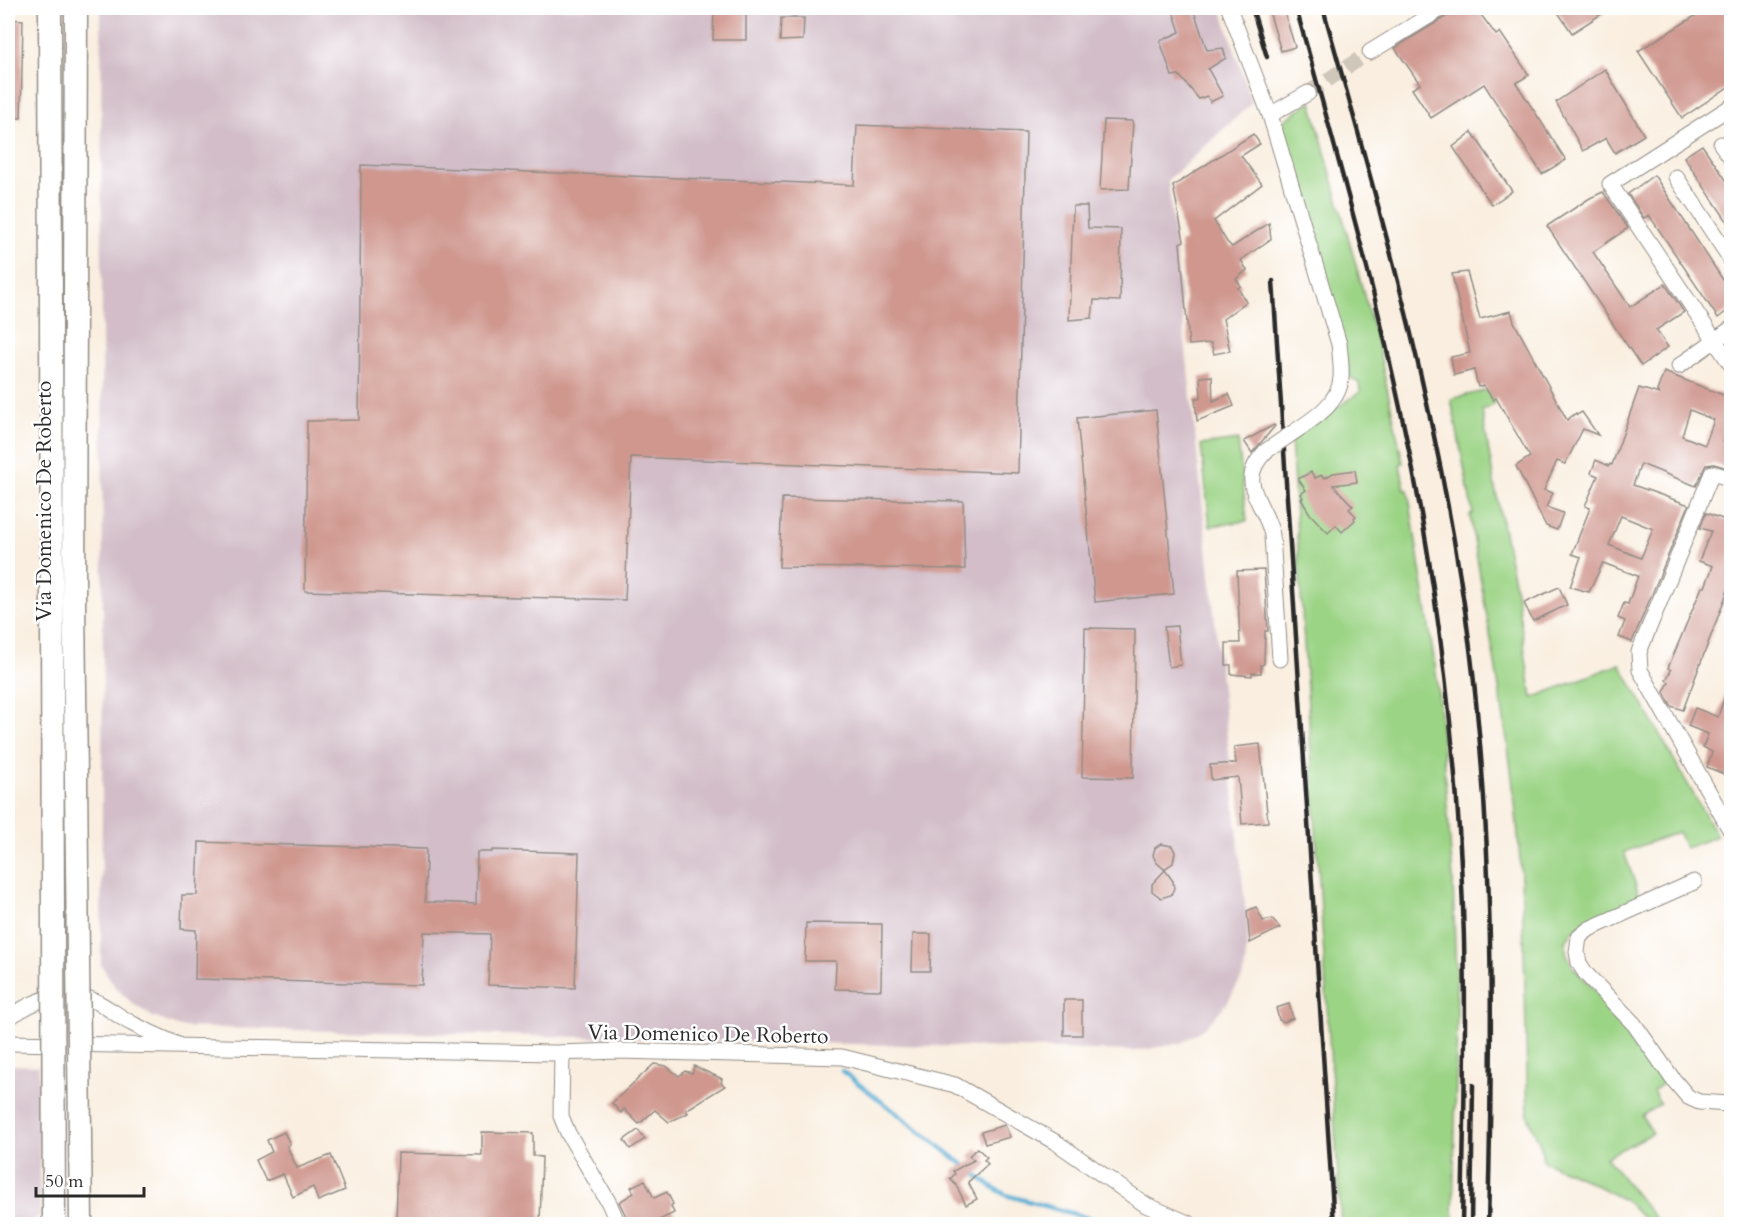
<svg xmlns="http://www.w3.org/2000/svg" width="1739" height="1232" viewBox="0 0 1739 1232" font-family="Cardo,serif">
  <rect width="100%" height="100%" fill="#fff"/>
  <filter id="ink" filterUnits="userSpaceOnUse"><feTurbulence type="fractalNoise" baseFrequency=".0167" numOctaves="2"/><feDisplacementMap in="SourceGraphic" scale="12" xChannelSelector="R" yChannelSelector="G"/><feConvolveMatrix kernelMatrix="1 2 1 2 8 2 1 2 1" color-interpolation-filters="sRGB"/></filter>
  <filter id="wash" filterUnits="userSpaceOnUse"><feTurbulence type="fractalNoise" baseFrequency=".008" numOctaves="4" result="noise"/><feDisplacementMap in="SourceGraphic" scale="24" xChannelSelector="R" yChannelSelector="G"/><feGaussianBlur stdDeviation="1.35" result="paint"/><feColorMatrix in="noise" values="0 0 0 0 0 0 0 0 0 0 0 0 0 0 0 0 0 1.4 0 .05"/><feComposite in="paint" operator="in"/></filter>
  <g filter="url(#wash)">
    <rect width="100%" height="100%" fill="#f9eedf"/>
    <!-- industrial -->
    <g fill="#d2bdc8">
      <polygon points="101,8 1221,8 1252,103 1168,180 1248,933 1244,974 1227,1003 1206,1027 1181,1043 1136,1051 180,1027 153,1017 133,1004 115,987 101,965 103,629"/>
      <polygon points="8,1065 39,1066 40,1216 25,1224 8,1224"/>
    </g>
    <!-- green -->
    <g fill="#9cd486" stroke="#648058" stroke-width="1.5">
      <polygon points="1311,101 1378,346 1403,463 1400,465 1405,490 1408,490 1437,679 1453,880 1457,1014 1453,1224 1341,1224 1291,439 1360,392 1359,383 1351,378 1281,126 1285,120"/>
      <path d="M1487,390L1495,404L1482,411L1495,488L1516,592L1532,698L1620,664L1717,836L1686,848L1678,832L1624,852L1641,900L1584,923L1571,933L1566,941V952L1572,966L1629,1025L1667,1081L1653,1091L1660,1104L1642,1116L1653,1133L1606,1157L1660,1224H1649L1628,1202L1582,1178L1543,1161L1541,1147L1528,1116C1525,1027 1526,936 1519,848C1511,736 1487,625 1470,515L1473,514L1451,399Z"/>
      <polygon points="1238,440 1247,521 1210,526 1201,445"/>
    </g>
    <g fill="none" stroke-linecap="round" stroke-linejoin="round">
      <!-- stream -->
      <polyline stroke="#55abd2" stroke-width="4.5" points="842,1071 991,1186 1006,1195 1110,1224"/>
    </g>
    <g id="blocks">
      <!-- building -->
      <g fill="#cf978e" fill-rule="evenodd">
        <polygon points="714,8 746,8 746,40 713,40"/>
        <polygon points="1172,8 1193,8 1207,50 1223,48 1226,58 1208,69 1223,96 1210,102 1207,96 1199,99 1179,75 1172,76 1160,41 1180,32"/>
        <polygon points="1268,8 1283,8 1295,47 1281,51"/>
        <polygon points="1457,8 1476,8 1496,35 1500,32 1529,75 1516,83 1566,160 1542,174 1484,84 1431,118 1412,89 1420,84 1395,48 1447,16"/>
        <polygon points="1555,8 1611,8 1572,33"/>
        <polygon points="1708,8 1731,8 1731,85 1682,118 1638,51"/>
        <polygon points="781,18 804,18 803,40 780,41"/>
        <polygon points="8,19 23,20 21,118 8,118"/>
        <polygon points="1605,69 1644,135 1615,153 1606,138 1583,151 1556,102"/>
        <polygon points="1104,120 1133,121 1129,189 1100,190"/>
        <polygon points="857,125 1026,132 1018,473 631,457 625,600 305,591 307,421 359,420 361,165 854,185"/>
        <polygon points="1472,132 1512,191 1492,205 1453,147"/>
        <polygon points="1253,134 1260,144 1241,156 1262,184 1214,221 1227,242 1232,247 1269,223 1271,239 1241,260 1247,270 1236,279 1241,286 1238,288 1246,302 1223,319 1230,351 1214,354 1211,343 1189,345 1180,243 1184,241 1173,186"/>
        <polygon points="1702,145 1731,187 1731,227 1684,157"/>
        <polygon points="1654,175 1731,292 1731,308 1718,318 1649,215 1644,218 1628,194"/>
        <polygon points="1603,192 1628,228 1593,252 1630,307 1665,284 1684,312 1656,330 1668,347 1641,366 1547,226 1590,198"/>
        <polygon points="1073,206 1087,206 1088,228 1121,229 1120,301 1094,300 1092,318 1069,320"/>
        <polygon points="1467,272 1480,319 1511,311 1514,322 1567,420 1576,413 1577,415 1582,412 1598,435 1583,429 1565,464 1557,461 1544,490 1553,493 1546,507 1563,513 1557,530 1546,526 1516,466 1530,457 1496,398 1493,400 1484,386 1478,387 1474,370 1454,375 1451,357 1470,353 1452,274"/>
        <path d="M1664,372L1731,398V420L1723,442L1731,445V469L1714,464L1706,465L1696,486L1641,464L1633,485L1689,505L1632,642L1619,637L1625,621L1618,618L1624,603L1628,604L1638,576L1603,563L1589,592L1570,587L1581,557L1572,554L1590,508L1585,506L1598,476L1591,473L1596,460L1609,466L1610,464L1612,465L1639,388L1659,394L1657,391ZM1690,410L1714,420L1705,445L1682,436ZM1621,516L1653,529L1641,558L1609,545Z"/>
        <polygon points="1212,376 1213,401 1229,394 1234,406 1197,421 1195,398 1201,398 1200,377"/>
        <polygon points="1156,410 1174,594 1095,602 1077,418"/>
        <polygon points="1274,425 1275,426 1252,453 1244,441"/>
        <polygon points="1355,470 1357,482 1333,485 1353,506 1349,509 1356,516 1354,518 1355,520 1342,532 1336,525 1328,533 1310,514 1301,499 1303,498 1301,494 1306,490 1298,479 1311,472 1315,478 1322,475 1325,478 1333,473"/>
        <polygon points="782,498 963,501 965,569 779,567"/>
        <polygon points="1706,513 1731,522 1731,582 1683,710 1671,706 1664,692 1669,682 1666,680 1671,670 1668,668 1702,587 1705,587 1713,566 1699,561 1711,531 1700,528"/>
        <polygon points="1264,570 1268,631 1265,631 1264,664 1261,665 1261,673 1252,673 1252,676 1231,674 1231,665 1226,665 1226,643 1240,643 1237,571"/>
        <polygon points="1559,587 1567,605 1533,621 1524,603"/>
        <polygon points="1177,626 1181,665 1169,667 1164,627"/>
        <polygon points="1085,628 1135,629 1133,778 1082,777"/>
        <polygon points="1729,683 1731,683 1731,777 1707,767 1712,752 1703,747 1708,734 1688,726 1695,708 1718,717"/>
        <polygon points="1260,744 1268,822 1242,824 1238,777 1211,780 1210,765 1236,763 1234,747"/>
        <polygon points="199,842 426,849 425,902 457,903 476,904 477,852 492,852 492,850 579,853 575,988 488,985 490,934 424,932 422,985 195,979 196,930 181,929 182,895 197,895"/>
        <polygon points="1161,844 1172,846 1175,852 1173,863 1164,869 1156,862 1153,855 1155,848"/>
        <polygon points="1165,870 1173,881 1174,888 1171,895 1161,898 1152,891 1152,884"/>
        <polygon points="1256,907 1263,921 1272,919 1280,928 1250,943 1247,911"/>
        <polygon points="806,923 882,924 881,990 835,989 836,961 805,961"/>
        <polygon points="913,934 931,934 930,971 912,971"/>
        <rect x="1064" y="1000" width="18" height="35"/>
        <polygon points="1289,1004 1293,1018 1284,1022 1279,1020 1276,1008"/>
        <polygon points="654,1064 666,1066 679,1076 685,1071 692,1073 694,1066 722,1079 721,1083 725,1086 686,1110 688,1113 669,1122 655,1110 639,1124 624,1109 621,1113 612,1103"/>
        <polygon points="1005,1125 1010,1137 985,1144 981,1132"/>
        <polygon points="638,1130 645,1139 630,1149 624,1140"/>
        <polygon points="284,1132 290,1144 287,1146 297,1168 331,1155 345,1190 318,1201 313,1187 293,1197 283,1174 266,1181 256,1160 272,1152 267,1140"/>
        <polygon points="482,1132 533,1133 533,1156 542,1157 540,1224 396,1224 398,1153 482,1155"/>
        <polygon points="977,1148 987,1157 984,1160 988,1164 968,1182 977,1199 966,1205 956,1185 950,1179 955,1174 953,1171 974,1160 969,1156"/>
        <polygon points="645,1180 654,1198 667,1192 673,1204 671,1206 674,1213 651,1224 630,1224 619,1202 634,1193 631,1187"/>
      </g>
    </g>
  </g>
  <g filter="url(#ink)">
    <use href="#blocks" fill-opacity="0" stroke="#928c85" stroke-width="1.5"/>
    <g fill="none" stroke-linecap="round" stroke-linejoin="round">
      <!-- minor-tunnel -->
      <polyline stroke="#d0c7bb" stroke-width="15" stroke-dasharray="15 8" stroke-linecap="butt" points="1308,93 1370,52"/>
      <defs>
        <g id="minor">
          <path d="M1229,8L1270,115L1339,344C1340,355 1342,367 1341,378C1339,405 1309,422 1288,436"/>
          <polyline points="1370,52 1442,8"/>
          <polyline points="1732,106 1610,184 1732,366"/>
          <polyline points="1270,115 1308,93"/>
          <polyline points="1721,144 1732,159"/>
          <polyline points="1676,177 1732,261"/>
          <polyline points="1679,366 1732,328"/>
          <path d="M1266,451C1234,483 1265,502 1272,535L1280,659"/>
          <polyline points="1732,479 1712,473 1639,652 1640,670 1732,833"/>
          <polyline points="65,811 66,1224"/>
          <polyline points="1694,882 1589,929 1579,937 1577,952 1579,963 1586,974 1634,1024 1672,1078 1688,1097 1699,1102 1729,1104 1732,1106"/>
          <path d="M8,1018C35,1000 63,987 95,1001C108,1007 119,1017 131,1023C146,1031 163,1038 178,1045"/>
          <polyline points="8,1043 556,1053 620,1051 842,1057 955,1085 1057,1143 1146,1205 1190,1224"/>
          <polyline points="562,1053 561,1116 568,1133 609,1203 618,1224"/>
        </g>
      </defs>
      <!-- minor casing -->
      <use href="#minor" stroke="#928c85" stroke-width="17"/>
      <!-- minor -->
      <use href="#minor" stroke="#fff" stroke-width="15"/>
      <!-- rail -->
      <g stroke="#2b2b2b" stroke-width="4.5">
        <polyline points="1252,8 1267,57"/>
        <path d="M1296,8C1350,199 1404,390 1433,587C1449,693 1459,801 1463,908C1467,1013 1464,1119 1462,1224"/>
        <path d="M1323,8C1383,218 1443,430 1470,648C1494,841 1493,1030 1488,1224"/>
        <polyline points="1273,281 1334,1224"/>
        <polyline points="1471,1224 1473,1085"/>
      </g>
      <defs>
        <polyline id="minor-bridge" points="1266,451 1288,436"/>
        <g id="highway-bridge">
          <polyline points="50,8 54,1224"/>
          <polyline points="76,8 74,601 81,1224"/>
        </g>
      </defs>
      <!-- minor-bridge casing -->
      <use href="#minor-bridge" stroke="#928c85" stroke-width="17" stroke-linecap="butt"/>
      <!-- highway-bridge casing -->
      <use href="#highway-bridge" stroke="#928c85" stroke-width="25" stroke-linecap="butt"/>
      <!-- minor-bridge -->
      <use href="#minor-bridge" stroke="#fff" stroke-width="15"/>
      <!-- highway-bridge -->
      <use href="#highway-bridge" stroke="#fff" stroke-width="22"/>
    </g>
  </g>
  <g text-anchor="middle" stroke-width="5" stroke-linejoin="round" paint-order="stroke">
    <!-- street labels -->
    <g font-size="21" fill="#2b2b2b" stroke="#fff">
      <text transform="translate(44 501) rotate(-90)" y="7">Via Domenico De Roberto</text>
      <text transform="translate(708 1034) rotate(1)" y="7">Via Domenico De Roberto</text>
    </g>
  </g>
  <!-- margin -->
  <rect width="1739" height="1232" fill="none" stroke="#fff" stroke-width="30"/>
  <!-- scale -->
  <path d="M36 1187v9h108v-9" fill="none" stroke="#2b2b2b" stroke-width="3"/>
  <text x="45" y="1187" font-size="18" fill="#2b2b2b" stroke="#ffffff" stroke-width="4.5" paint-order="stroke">50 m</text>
</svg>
